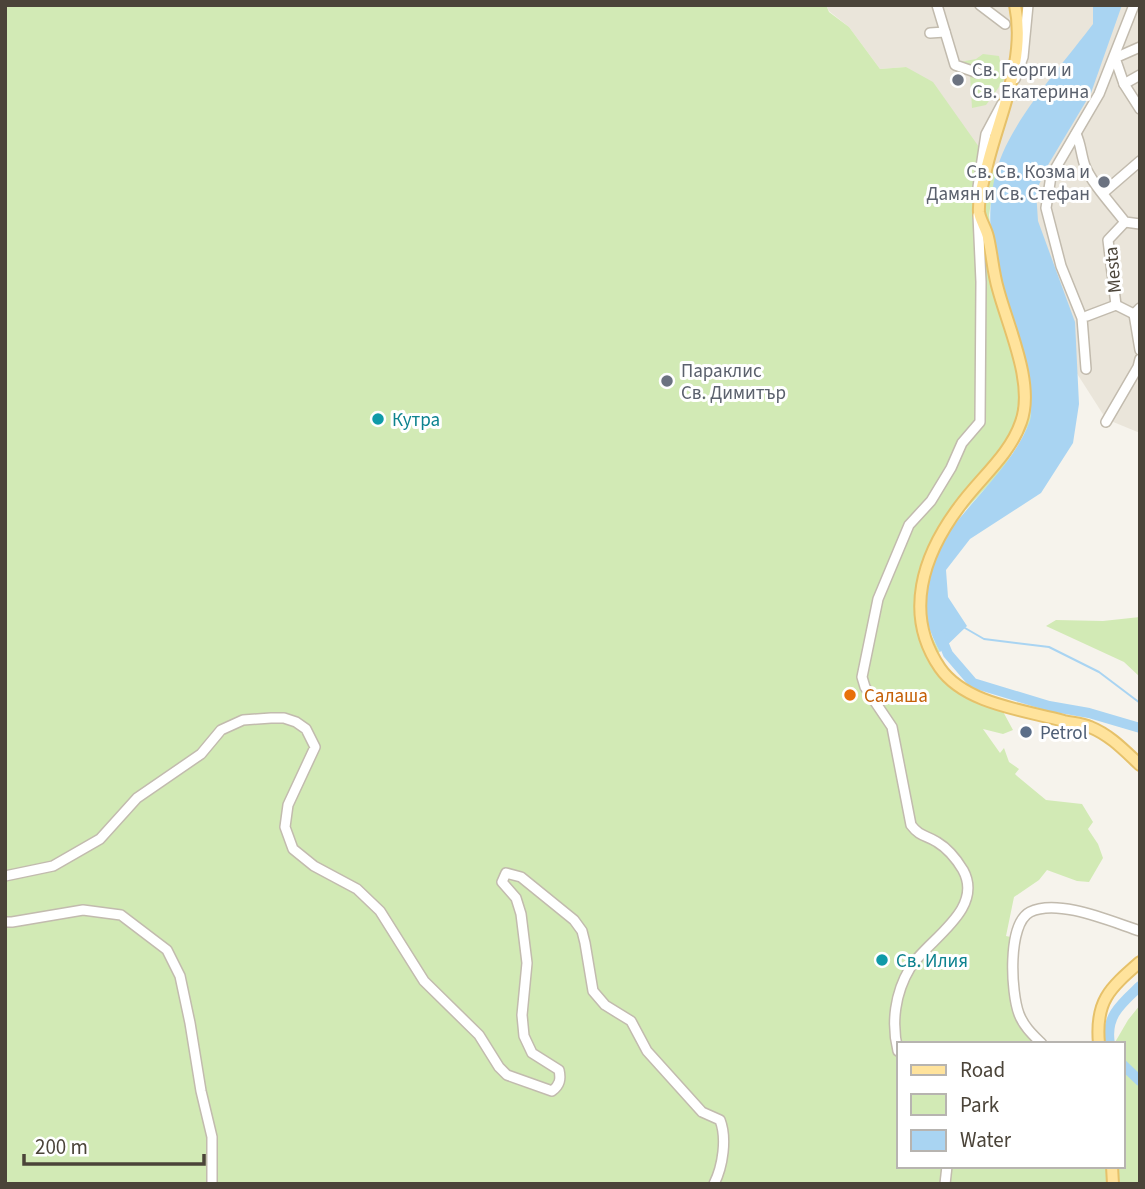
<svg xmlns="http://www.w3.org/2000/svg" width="1145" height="1189" viewBox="0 0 1145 1189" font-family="'Source Sans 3',sans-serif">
  <rect width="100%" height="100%" fill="#f6f3ec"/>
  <!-- residential -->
  <polygon fill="#eae5da" points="826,5 1140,5 1140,433 1106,419 1076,372 981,164 906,67 880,69 849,27 829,11"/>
  <!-- green -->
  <g fill="#d2eab5">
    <polygon points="5,5 826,5 829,12 849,27 880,69 906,67 933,82 996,171 989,215 994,266 1029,374 1031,421 1003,469 950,527 930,633 940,652 930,656 945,677 1000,706 1013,730 1003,734 983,729 1000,753 1004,748 1009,762 1019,769 1015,774 1017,776 1046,800 1082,804 1093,822 1088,829 1098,844 1103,858 1089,882 1077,881 1047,870 1039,880 1014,897 1006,936 1015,938 1010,993 1013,1009 1019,1027 1036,1044 898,1044 898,1166 1122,1166 1122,1044 1114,1044 1128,1020 1140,1005 1140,1184 5,1184"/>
    <polygon points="983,54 999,56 1004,80 986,105 972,108 970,75 960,66 960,62 976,59"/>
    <polygon points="1140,617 1140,677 1124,662 1046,626 1056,620 1103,621"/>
  </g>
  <!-- water -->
  <path fill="#a9d4f2" d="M1093,5H1122L1091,93L1048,165L1036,191L1038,221L1075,322L1079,404L1073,443L1041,493L970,539L946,570L948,597L967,626L940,652C883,548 996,506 1029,423C1032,417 1030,409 1030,402C1030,393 1030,384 1029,375C1024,339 1000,300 994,264C989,232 988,200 997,169C1010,122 1063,64 1093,24Z"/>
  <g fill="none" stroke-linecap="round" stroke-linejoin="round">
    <!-- stream -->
    <polyline stroke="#a9d4f2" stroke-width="2" points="965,628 984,639 1049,647 1099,672 1140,703"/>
    <!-- river -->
    <g stroke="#a9d4f2" stroke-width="10">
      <polyline points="940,635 948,654 973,683 1049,706 1089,713 1140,728"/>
      <path d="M1110,1044C1105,1016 1121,1004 1140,986"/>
      <polyline points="1122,1064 1140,1081"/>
    </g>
    <defs>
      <g id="minor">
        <polyline points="937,5 955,65 978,73"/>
        <polyline points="980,5 1005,24"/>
        <polyline points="930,33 945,32"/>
        <polyline points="1140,47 1115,58 1124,84 1140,109"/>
        <polyline points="1015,79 1023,57 1028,5"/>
        <polyline points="1124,84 1140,75"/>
        <path d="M1076,134C1081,144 1081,155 1085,166C1092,184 1113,206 1125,222L1140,224"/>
        <polyline points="978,187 986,134 1002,104"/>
        <polyline points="1103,193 1140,161"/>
        <polyline points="1125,222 1108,240 1116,305 1134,314"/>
        <polyline points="1140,308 1134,314 1140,350"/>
        <polyline points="1087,316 1116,305"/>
        <polyline points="1086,369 1082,318 1061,266 1046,208 1051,176 1099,94 1134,5"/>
        <polyline points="1106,422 1138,367 1140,359"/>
        <path d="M5,876L53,866L100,839L137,798L201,754L221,730L243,720L271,718H284L296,722L306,729L315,747L288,805L285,827L293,849L314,866L357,889L380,911L424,981L479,1035L499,1067L507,1075L552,1091C560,1085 561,1079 559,1070L532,1053L524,1036L522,1015L527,963L521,914L516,898L502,882L506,873L521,877L574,920L582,931L585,943L593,991L605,1005L631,1021L647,1051L702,1112L720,1120C727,1138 723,1166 714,1184"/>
        <polyline points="5,922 12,922 83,910 121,915 167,950 180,976 190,1023 201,1091 212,1137 212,1184"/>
        <path d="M1042,1044C1033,1035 1024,1027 1019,1014C1011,993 1007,924 1030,912C1058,898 1112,922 1140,931"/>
        <path d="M898,1051C891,1023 895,993 910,968C927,940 985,910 963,870C957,860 947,848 937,842C926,835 920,837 911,825L892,727L865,687L862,677L878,599L909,525L931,501L951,468L962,443L980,422L981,282L978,215"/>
        <polyline points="945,1184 947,1166"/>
      </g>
      <g id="major">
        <path d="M1015,5C1027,61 998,117 986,170C983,183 978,199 979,212C980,220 986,228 988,237C992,254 993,272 998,289C1008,327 1035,384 1021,422C1010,455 979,479 959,507C923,555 903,614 940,668C965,704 1024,710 1064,721C1072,723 1082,723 1090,727C1110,735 1124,750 1140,765"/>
        <path d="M1099,1044C1095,1001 1109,989 1140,962"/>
        <polyline points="1112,1166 1113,1184"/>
      </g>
    </defs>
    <!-- minor casing -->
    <use href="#minor" stroke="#c2bbae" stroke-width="12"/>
    <!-- major casing -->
    <use href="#major" stroke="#e6c16a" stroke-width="14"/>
    <!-- minor -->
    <use href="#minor" stroke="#fff" stroke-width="9"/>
    <!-- major -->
    <use href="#major" stroke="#ffe39c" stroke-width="10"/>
  </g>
  <!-- markers -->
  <g fill="#6b7280" stroke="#fff" stroke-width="2.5">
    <circle cx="958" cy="80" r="7"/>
    <circle cx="1104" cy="182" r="7"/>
    <circle cx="667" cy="381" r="7"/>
  </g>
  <g fill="#0f9aa8" stroke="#fff" stroke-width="2.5">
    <circle cx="378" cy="419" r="7"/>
    <circle cx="882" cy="960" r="7"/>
  </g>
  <circle fill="#e8710a" stroke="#fff" stroke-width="2.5" cx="850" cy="695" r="7"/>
  <circle fill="#5c6f8a" stroke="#fff" stroke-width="2.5" cx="1026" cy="732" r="7"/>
  <g text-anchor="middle" stroke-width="6" stroke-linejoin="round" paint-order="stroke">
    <!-- worship labels -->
    <g font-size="19" fill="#5b616d" stroke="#fff" text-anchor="start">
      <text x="972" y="76">Св. Георги и<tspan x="972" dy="22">Св. Екатерина</tspan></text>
      <text x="1090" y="178" text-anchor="end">Св. Св. Козма и<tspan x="1090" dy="22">Дамян и Св. Стефан</tspan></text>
      <text x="681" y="377">Параклис<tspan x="681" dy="22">Св. Димитър</tspan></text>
    </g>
    <!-- street labels -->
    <g font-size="19" fill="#4b4439" stroke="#fff">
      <text transform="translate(1112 270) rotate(-95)" y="7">Mesta</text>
    </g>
    <!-- culture labels -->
    <g font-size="19" fill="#0d838f" stroke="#fff" text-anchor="start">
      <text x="392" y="426">Кутра</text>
      <text x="896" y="967">Св. Илия</text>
    </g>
    <!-- food labels -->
    <g font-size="19" fill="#c56008" stroke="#fff" text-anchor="start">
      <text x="864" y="702">Салаша</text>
    </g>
    <!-- service labels -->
    <g font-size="19" fill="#4e5e75" stroke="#fff" text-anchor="start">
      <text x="1040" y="739">Petrol</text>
    </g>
  </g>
  <!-- border -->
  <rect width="1145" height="1189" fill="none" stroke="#4b4439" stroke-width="14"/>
  <!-- legend -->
  <rect x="897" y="1042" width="228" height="126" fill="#ffffff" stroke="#b7b4b0" stroke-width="2"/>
  <rect x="911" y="1065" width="35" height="10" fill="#ffe39c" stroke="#b7b4b0" stroke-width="2"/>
  <text x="960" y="1077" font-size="21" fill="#4b4439">Road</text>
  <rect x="911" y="1094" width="35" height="21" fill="#d2eab5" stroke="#b7b4b0" stroke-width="2"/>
  <text x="960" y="1112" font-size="21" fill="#4b4439">Park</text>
  <rect x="911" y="1130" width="35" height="21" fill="#a9d4f2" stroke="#b7b4b0" stroke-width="2"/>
  <text x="960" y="1147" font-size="21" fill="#4b4439">Water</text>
  <!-- scale -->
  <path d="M24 1154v10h180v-10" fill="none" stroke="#4b4439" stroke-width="3.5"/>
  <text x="35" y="1154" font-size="21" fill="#4b4439" stroke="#ffffff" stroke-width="5" paint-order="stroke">200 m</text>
</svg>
